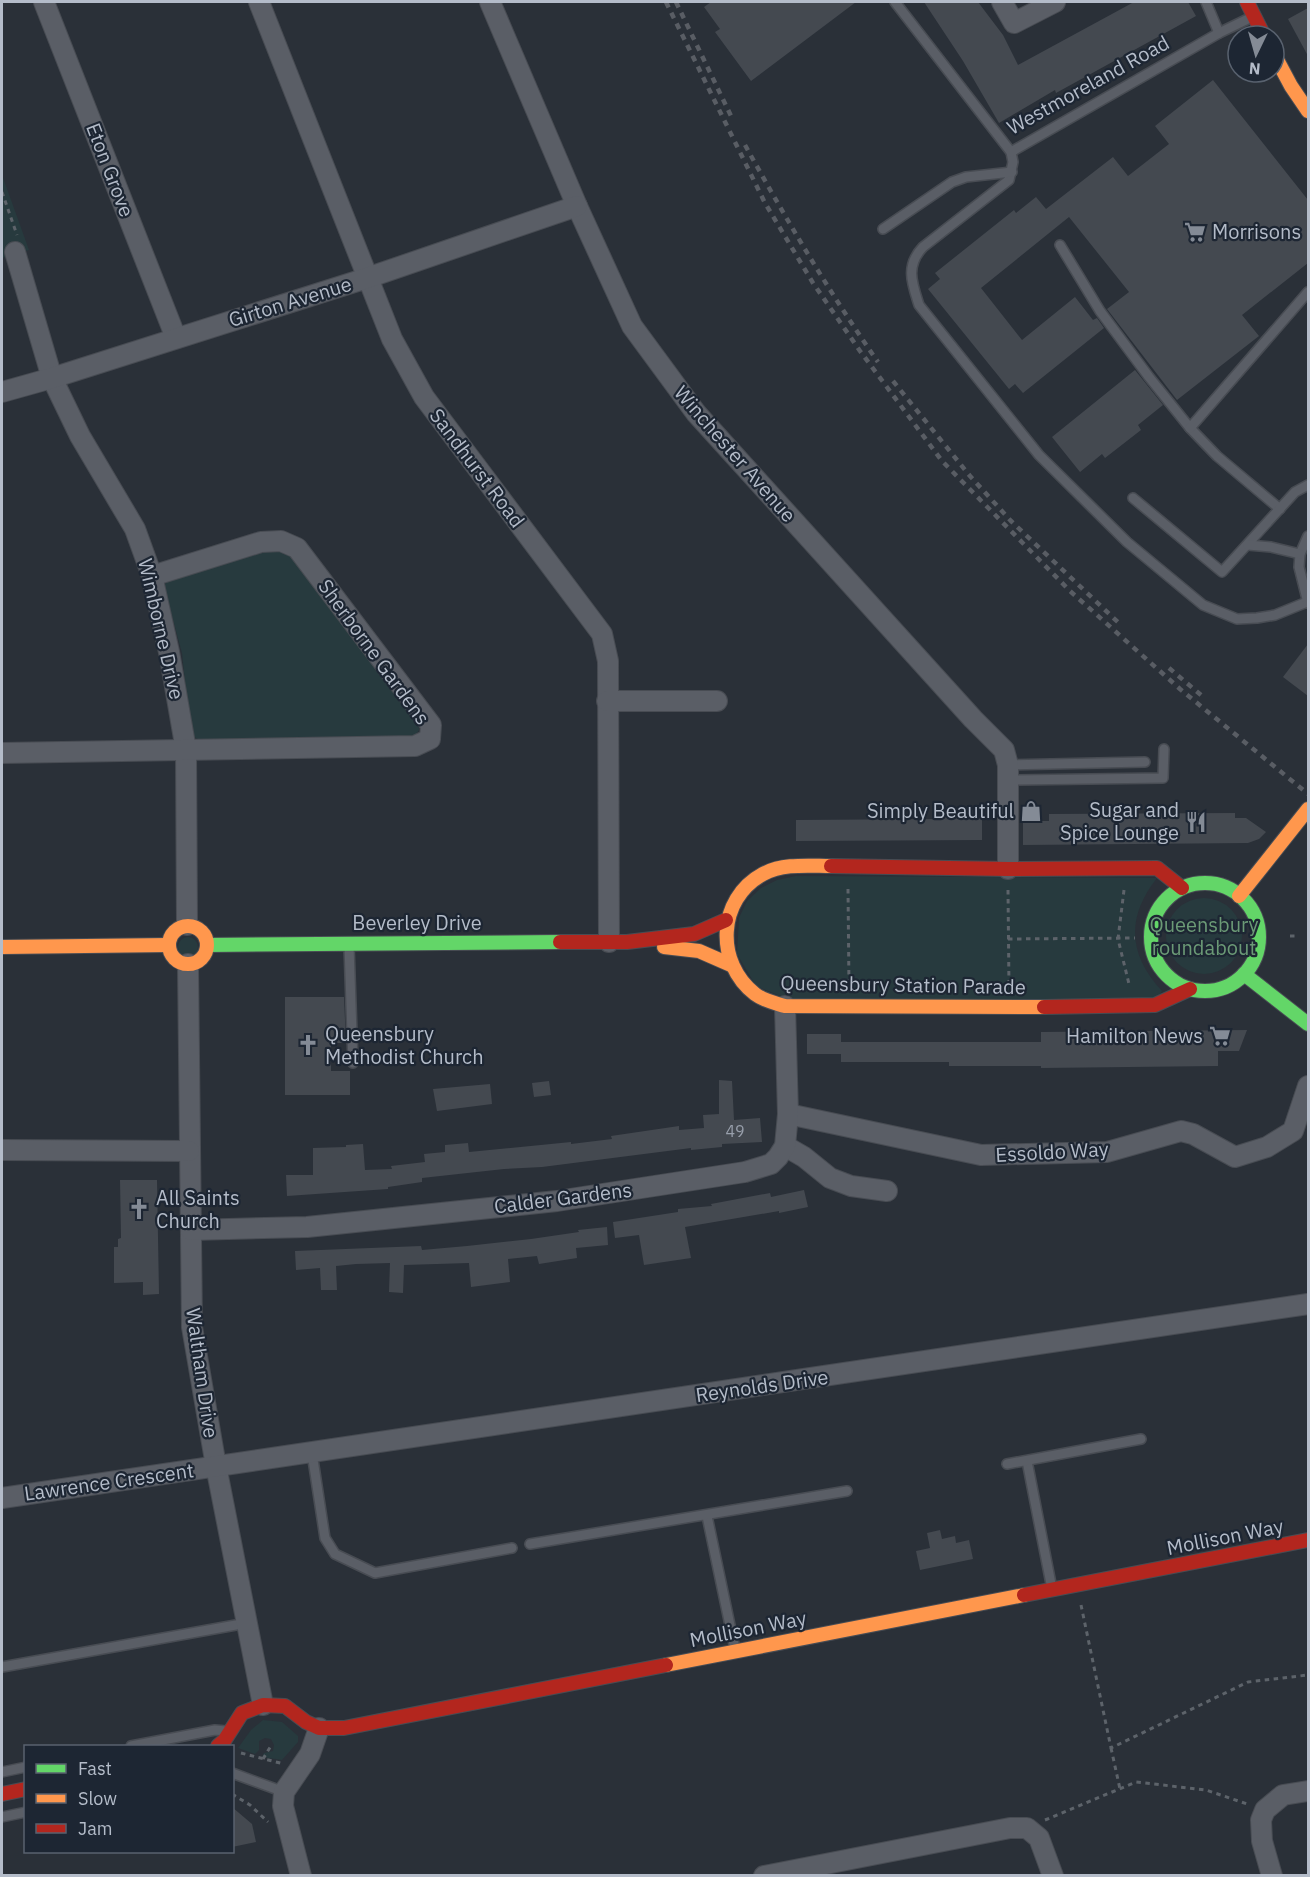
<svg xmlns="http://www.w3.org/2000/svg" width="1310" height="1877" viewBox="0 0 1310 1877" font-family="'IBM Plex Sans',sans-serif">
  <rect width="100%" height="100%" fill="#2a3038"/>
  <!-- green -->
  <g fill="#273a3e">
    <polygon points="2,175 29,250 2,258"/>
    <polygon points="276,547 301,563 418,719 419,730 413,739 205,743 194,737 190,729 182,653 164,587 168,577"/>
    <path d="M796,876L1157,878C1126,917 1128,955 1162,991L1157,999L790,1000L756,986L737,954L739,918L747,901L761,888L777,880Z"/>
    <circle cx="1204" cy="936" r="38"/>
    <circle cx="188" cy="947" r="10"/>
    <polygon points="263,1720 282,1722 298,1736 298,1742 282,1760 262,1757 264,1753 273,1751 274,1745 271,1739 265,1738 259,1741 259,1750 255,1754 238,1748 251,1730"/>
  </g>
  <!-- building -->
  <g fill="#444950">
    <polygon points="711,2 856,2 751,81 715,32 720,29 704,7"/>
    <polygon points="924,2 978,2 1003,35 1018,65 1134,2 1188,2 1196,16 1056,93 1055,90 999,123 963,61"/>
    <polygon points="1308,8 1308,56 1288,19"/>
    <polygon points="1213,80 1308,200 1308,263 1242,315 1259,336 1177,400 1107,309 1129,292 1069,217 981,288 1022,340 1075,297 1093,320 1097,318 1104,328 1023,393 1015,384 1009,389 928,289 940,279 935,273 1014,210 1016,213 1036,197 1046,209 1113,157 1128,176 1169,144 1155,126"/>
    <polygon points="1135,370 1163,405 1138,425 1141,430 1105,458 1102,454 1080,472 1052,437"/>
    <polygon points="1308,644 1308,696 1283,677"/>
    <polygon points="939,810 982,810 982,840 796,841 796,820 940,819"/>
    <polygon points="1235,813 1235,818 1246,818 1266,832 1259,839 1248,843 1023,845 1023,821 1049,821 1049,814"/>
    <polygon points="285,997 344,997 346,1043 331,1043 331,1071 350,1071 350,1095 285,1095"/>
    <polygon points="1247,1030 1239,1051 1218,1051 1218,1066 1041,1068 1041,1066 949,1066 949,1062 841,1062 841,1054 807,1054 807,1034 841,1034 841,1042 1041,1042 1041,1032"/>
    <polygon points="719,1080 732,1081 734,1120 760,1118 762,1142 722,1144 722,1147 691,1150 691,1148 542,1167 504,1169 422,1178 422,1182 388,1187 388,1189 287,1196 286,1175 313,1175 313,1148 346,1147 346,1145 363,1144 365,1170 392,1169 391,1166 425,1162 424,1154 445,1152 445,1145 468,1143 469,1152 571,1142 571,1144 612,1139 611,1136 679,1126 679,1130 704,1128 703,1115 719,1114"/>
    <polygon points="549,1081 551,1095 534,1097 532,1083"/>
    <polygon points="490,1084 492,1104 437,1111 433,1089"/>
    <polygon points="120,1180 157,1180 159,1294 143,1295 143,1282 114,1283 114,1247 118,1247 118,1239 121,1238"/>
    <polygon points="804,1190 808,1207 779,1213 779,1211 685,1227 691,1258 644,1265 639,1235 615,1238 613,1222 678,1212 678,1209 712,1206 711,1204 770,1193 771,1197"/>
    <polygon points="607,1227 608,1245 576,1248 577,1258 539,1264 537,1256 508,1259 510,1282 471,1287 469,1263 404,1265 403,1293 389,1292 390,1263 356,1264 336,1266 337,1290 321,1290 320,1268 296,1270 295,1251 421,1246 422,1250 467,1246 531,1239 579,1232 578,1230"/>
    <polygon points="940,1530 942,1539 955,1536 956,1543 969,1540 973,1559 920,1570 916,1551 930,1548 927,1533"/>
    <polygon points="232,1807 252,1824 256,1842 232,1847"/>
  </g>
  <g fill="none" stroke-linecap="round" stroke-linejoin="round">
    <defs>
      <g id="lane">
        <path d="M895,2L1011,152L1013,162L1009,180L923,247C905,266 912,283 919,305L1039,455L1127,542L1203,605L1237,619L1257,618L1275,615L1307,602"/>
        <polyline points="1206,2 1219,33"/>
        <polyline points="1011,152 1219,33 1250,18"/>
        <polyline points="883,229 952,182 966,177 1012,172"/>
        <polyline points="1060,245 1100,311 1149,377 1190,428 1217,456 1280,509"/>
        <polyline points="1190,428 1308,292"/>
        <polyline points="1133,498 1222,572 1295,492 1308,485"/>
        <polyline points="1308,536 1300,554 1299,567 1308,603"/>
        <polyline points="1248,545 1271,547 1300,554"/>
        <polyline points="1008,765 1145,762"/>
        <polyline points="1008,780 1163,778 1164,749"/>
        <polyline points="349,946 353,1063"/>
        <polyline points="312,1453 325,1538 335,1554 375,1573 512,1548"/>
        <polyline points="1027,1461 1052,1589"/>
        <polyline points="1007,1464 1141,1439"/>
        <polyline points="707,1516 735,1649"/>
        <polyline points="530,1544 847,1491"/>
        <polyline points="2,1667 247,1623"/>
        <polyline points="131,1746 215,1730 226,1731"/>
        <polyline points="2,1772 26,1767"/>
        <polyline points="232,1773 284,1792"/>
        <polyline points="2,1817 26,1812"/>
      </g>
      <g id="street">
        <polyline points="44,2 176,338"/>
        <polyline points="259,2 392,339 424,397 602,634 608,661 609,942"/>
        <polyline points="490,2 577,206 632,326 696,413 973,719 1004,750 1008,765 1008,869"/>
        <polyline points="1002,2 1014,23 1055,2"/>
        <polyline points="15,252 52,378 80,436 135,529 152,576 169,652 186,750 187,925"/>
        <polyline points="2,392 52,378 367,278 577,206"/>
        <polyline points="607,701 717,701"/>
        <polyline points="2,753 415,746 430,739 431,725 297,548 281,541 261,542 152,576"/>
        <polyline points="188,964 192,1327 216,1466 263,1705"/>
        <polyline points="788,1114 981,1155 1107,1152 1181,1131 1193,1134 1235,1157 1267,1147 1293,1131 1308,1086"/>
        <polyline points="785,1146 804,1157 830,1178 851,1186 887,1191"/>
        <polyline points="2,1150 189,1151"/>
        <polyline points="191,1230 307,1227 557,1201 745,1172 771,1164 778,1157 785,1146 788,1114 785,1006"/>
        <polyline points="2,1498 1308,1304"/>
        <polyline points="301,1876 283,1806 284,1792 310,1754 319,1728"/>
        <polyline points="764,1876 1010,1828 1027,1828 1039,1838 1053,1876"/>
        <polyline points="1272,1876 1262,1841 1261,1820 1265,1810 1283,1795 1308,1791"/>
      </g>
      <g id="fast">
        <circle cx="1205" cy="937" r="54"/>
        <polyline points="207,945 560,942"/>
        <polyline points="1244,974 1308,1024"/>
      </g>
      <g id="slow">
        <polyline points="1274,54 1291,86 1308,111"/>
        <path d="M831,866C809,866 783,863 763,874C717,899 715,963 755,994C764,1001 775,1003 785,1006L1044,1007"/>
        <polyline points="1239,896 1308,809"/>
        <circle cx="188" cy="945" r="19"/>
        <polyline points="2,947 169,945"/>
        <polyline points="664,947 699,951 731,965"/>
        <polyline points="666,1665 1024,1595"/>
      </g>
      <g id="jam">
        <polyline points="1247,2 1264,36"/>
        <polyline points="831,866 1008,869 1157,868 1182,888"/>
        <polyline points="560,942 627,942 694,934 726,920"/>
        <polyline points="1044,1007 1155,1005 1190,989"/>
        <polyline points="1024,1595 1308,1540"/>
        <polyline points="218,1746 224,1741 242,1713 263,1705 285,1706 306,1722 319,1728 344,1728 666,1665"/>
        <polyline points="2,1794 26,1789"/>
      </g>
    </defs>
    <!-- lane casing -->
    <use href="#lane" stroke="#484c53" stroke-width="12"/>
    <!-- street casing -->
    <use href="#street" stroke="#484c53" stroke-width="22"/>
    <!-- fast casing -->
    <use href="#fast" stroke="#484c53" stroke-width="16"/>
    <!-- slow casing -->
    <use href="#slow" stroke="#484c53" stroke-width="16"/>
    <!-- jam casing -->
    <use href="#jam" stroke="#484c53" stroke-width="16"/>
    <!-- path -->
    <g stroke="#5d636a" stroke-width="3" stroke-dasharray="4.5 4.5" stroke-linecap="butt">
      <polyline points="2,192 17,235"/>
      <polyline points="848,889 849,987"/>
      <polyline points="1008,890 1009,988"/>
      <polyline points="1124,890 1118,939 1129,984"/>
      <polyline points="1290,936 1298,936"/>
      <polyline points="1008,939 1135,938"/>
      <polyline points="1081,1605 1111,1748 1248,1682 1308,1675"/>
      <polyline points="1111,1748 1120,1789"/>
      <polyline points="241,1753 284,1764"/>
      <polyline points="263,1759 272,1744"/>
      <polyline points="232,1794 250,1805 268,1822"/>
      <polyline points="1045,1820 1136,1782 1206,1790 1250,1805"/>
    </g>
    <!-- lane -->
    <use href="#lane" stroke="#5a5e66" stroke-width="9"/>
    <!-- street -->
    <use href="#street" stroke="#5a5e66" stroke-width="20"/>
    <!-- fast -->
    <use href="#fast" stroke="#63d668" stroke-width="14"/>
    <!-- slow -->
    <use href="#slow" stroke="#ff974d" stroke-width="14"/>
    <!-- jam -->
    <use href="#jam" stroke="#b3261e" stroke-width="14"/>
    <!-- rail -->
    <g stroke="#595d64" stroke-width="4.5" stroke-dasharray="6 6" stroke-linecap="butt">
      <polyline points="666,2 765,203 813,283 860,351 942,461 1070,591 1180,689 1308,794"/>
      <polyline points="676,2 732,118"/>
      <path d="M745,145C786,219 829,292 878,362"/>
      <polyline points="893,381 970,476 1011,521 1122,626"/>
      <polyline points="1169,668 1201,695"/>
    </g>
  </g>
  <!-- icons -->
  <defs>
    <symbol id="supermarket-bare" viewBox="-9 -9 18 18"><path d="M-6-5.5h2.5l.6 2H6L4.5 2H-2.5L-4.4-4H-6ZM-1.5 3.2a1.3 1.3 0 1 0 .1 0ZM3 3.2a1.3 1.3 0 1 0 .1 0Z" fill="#848b96" stroke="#1d2633" stroke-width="2.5" paint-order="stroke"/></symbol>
    <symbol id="shop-bare" viewBox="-9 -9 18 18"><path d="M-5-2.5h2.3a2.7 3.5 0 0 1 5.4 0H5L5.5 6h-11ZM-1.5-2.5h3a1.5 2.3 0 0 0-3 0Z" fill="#848b96" stroke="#1d2633" stroke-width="2.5" paint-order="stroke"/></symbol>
    <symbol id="restaurant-bare" viewBox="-9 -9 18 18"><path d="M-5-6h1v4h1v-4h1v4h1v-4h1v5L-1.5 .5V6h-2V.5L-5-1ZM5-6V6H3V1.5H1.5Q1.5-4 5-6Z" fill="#848b96" stroke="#1d2633" stroke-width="2.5" paint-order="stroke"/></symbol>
    <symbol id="church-bare" viewBox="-9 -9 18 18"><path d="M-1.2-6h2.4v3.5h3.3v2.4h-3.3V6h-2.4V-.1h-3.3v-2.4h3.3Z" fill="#848b96" stroke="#1d2633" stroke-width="2.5" paint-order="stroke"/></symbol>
  </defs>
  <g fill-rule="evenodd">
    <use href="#supermarket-bare" x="1180" y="217" width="30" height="30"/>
    <use href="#shop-bare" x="1016" y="796" width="30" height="30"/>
    <use href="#restaurant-bare" x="1181" y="807" width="30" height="30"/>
    <use href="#supermarket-bare" x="1205" y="1021" width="30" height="30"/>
    <use href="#church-bare" x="293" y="1030" width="30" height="30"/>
    <use href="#church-bare" x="124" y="1194" width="30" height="30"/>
  </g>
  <g text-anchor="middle" stroke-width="4.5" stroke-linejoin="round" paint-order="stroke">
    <!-- number labels -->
    <g font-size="16" fill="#989fab">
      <text x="735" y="1137">49</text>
    </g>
    <!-- street labels -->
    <g font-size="20" fill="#b4bcc9" stroke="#1d2633">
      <text transform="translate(1088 85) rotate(-29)" y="7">Westmoreland Road</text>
      <text transform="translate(110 170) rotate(69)" y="7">Eton Grove</text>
      <text transform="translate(290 302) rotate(-17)" y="7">Girton Avenue</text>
      <text transform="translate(735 454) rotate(49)" y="7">Winchester Avenue</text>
      <text transform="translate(477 468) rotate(53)" y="7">Sandhurst Road</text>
      <text transform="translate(161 629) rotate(77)" y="7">Wimborne Drive</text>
      <text transform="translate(374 652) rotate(54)" y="7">Sherborne Gardens</text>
      <text x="417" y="930">Beverley Drive</text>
      <text transform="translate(903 985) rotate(1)" y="7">Queensbury Station Parade</text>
      <text transform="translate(1052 1152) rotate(-3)" y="7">Essoldo Way</text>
      <text transform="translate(563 1198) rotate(-7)" y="7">Calder Gardens</text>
      <text transform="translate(202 1373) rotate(82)" y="7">Waltham Drive</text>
      <text transform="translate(762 1386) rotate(-8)" y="7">Reynolds Drive</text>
      <text transform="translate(109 1482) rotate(-8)" y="7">Lawrence Crescent</text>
      <text transform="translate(1225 1537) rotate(-11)" y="7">Mollison Way</text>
      <text transform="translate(748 1629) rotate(-11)" y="7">Mollison Way</text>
    </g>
    <!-- poi labels -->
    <g font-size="20" fill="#b4bcc9" stroke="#1d2633" text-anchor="start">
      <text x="1212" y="239">Morrisons</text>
      <text x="1179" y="817" text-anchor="end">Sugar and<tspan x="1179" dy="23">Spice Lounge</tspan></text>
      <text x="1014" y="818" text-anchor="end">Simply Beautiful</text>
      <text x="325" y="1041">Queensbury<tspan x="325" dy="23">Methodist Church</tspan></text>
      <text x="1203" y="1043" text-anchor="end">Hamilton News</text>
      <text x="156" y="1205">All Saints<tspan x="156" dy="23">Church</tspan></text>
    </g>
    <!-- park labels -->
    <g font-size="20" fill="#6b9a76" stroke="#1d2633">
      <text x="1204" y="932">Queensbury<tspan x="1204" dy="23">roundabout</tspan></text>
    </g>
  </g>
  <!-- border -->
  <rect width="1310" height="1877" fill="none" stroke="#b4bcc9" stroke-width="6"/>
  <!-- legend -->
  <rect x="24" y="1745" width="210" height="108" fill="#1d2633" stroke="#59626f" stroke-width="1.5"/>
  <rect x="36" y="1764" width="30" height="9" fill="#63d668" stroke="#59626f" stroke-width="1.5"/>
  <text x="78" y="1775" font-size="18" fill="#b4bcc9">Fast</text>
  <rect x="36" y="1794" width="30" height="9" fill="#ff974d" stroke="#59626f" stroke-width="1.5"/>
  <text x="78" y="1805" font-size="18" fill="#b4bcc9">Slow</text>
  <rect x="36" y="1824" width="30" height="9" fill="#b3261e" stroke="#59626f" stroke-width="1.5"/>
  <text x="78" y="1835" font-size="18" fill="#b4bcc9">Jam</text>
  <!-- north arrow -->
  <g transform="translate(1256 54) rotate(185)"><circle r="28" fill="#1d2633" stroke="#59626f" stroke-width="1.5"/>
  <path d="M0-4.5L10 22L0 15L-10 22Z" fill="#848b96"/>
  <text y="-9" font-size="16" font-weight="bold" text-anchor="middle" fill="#b4bcc9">N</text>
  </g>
</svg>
